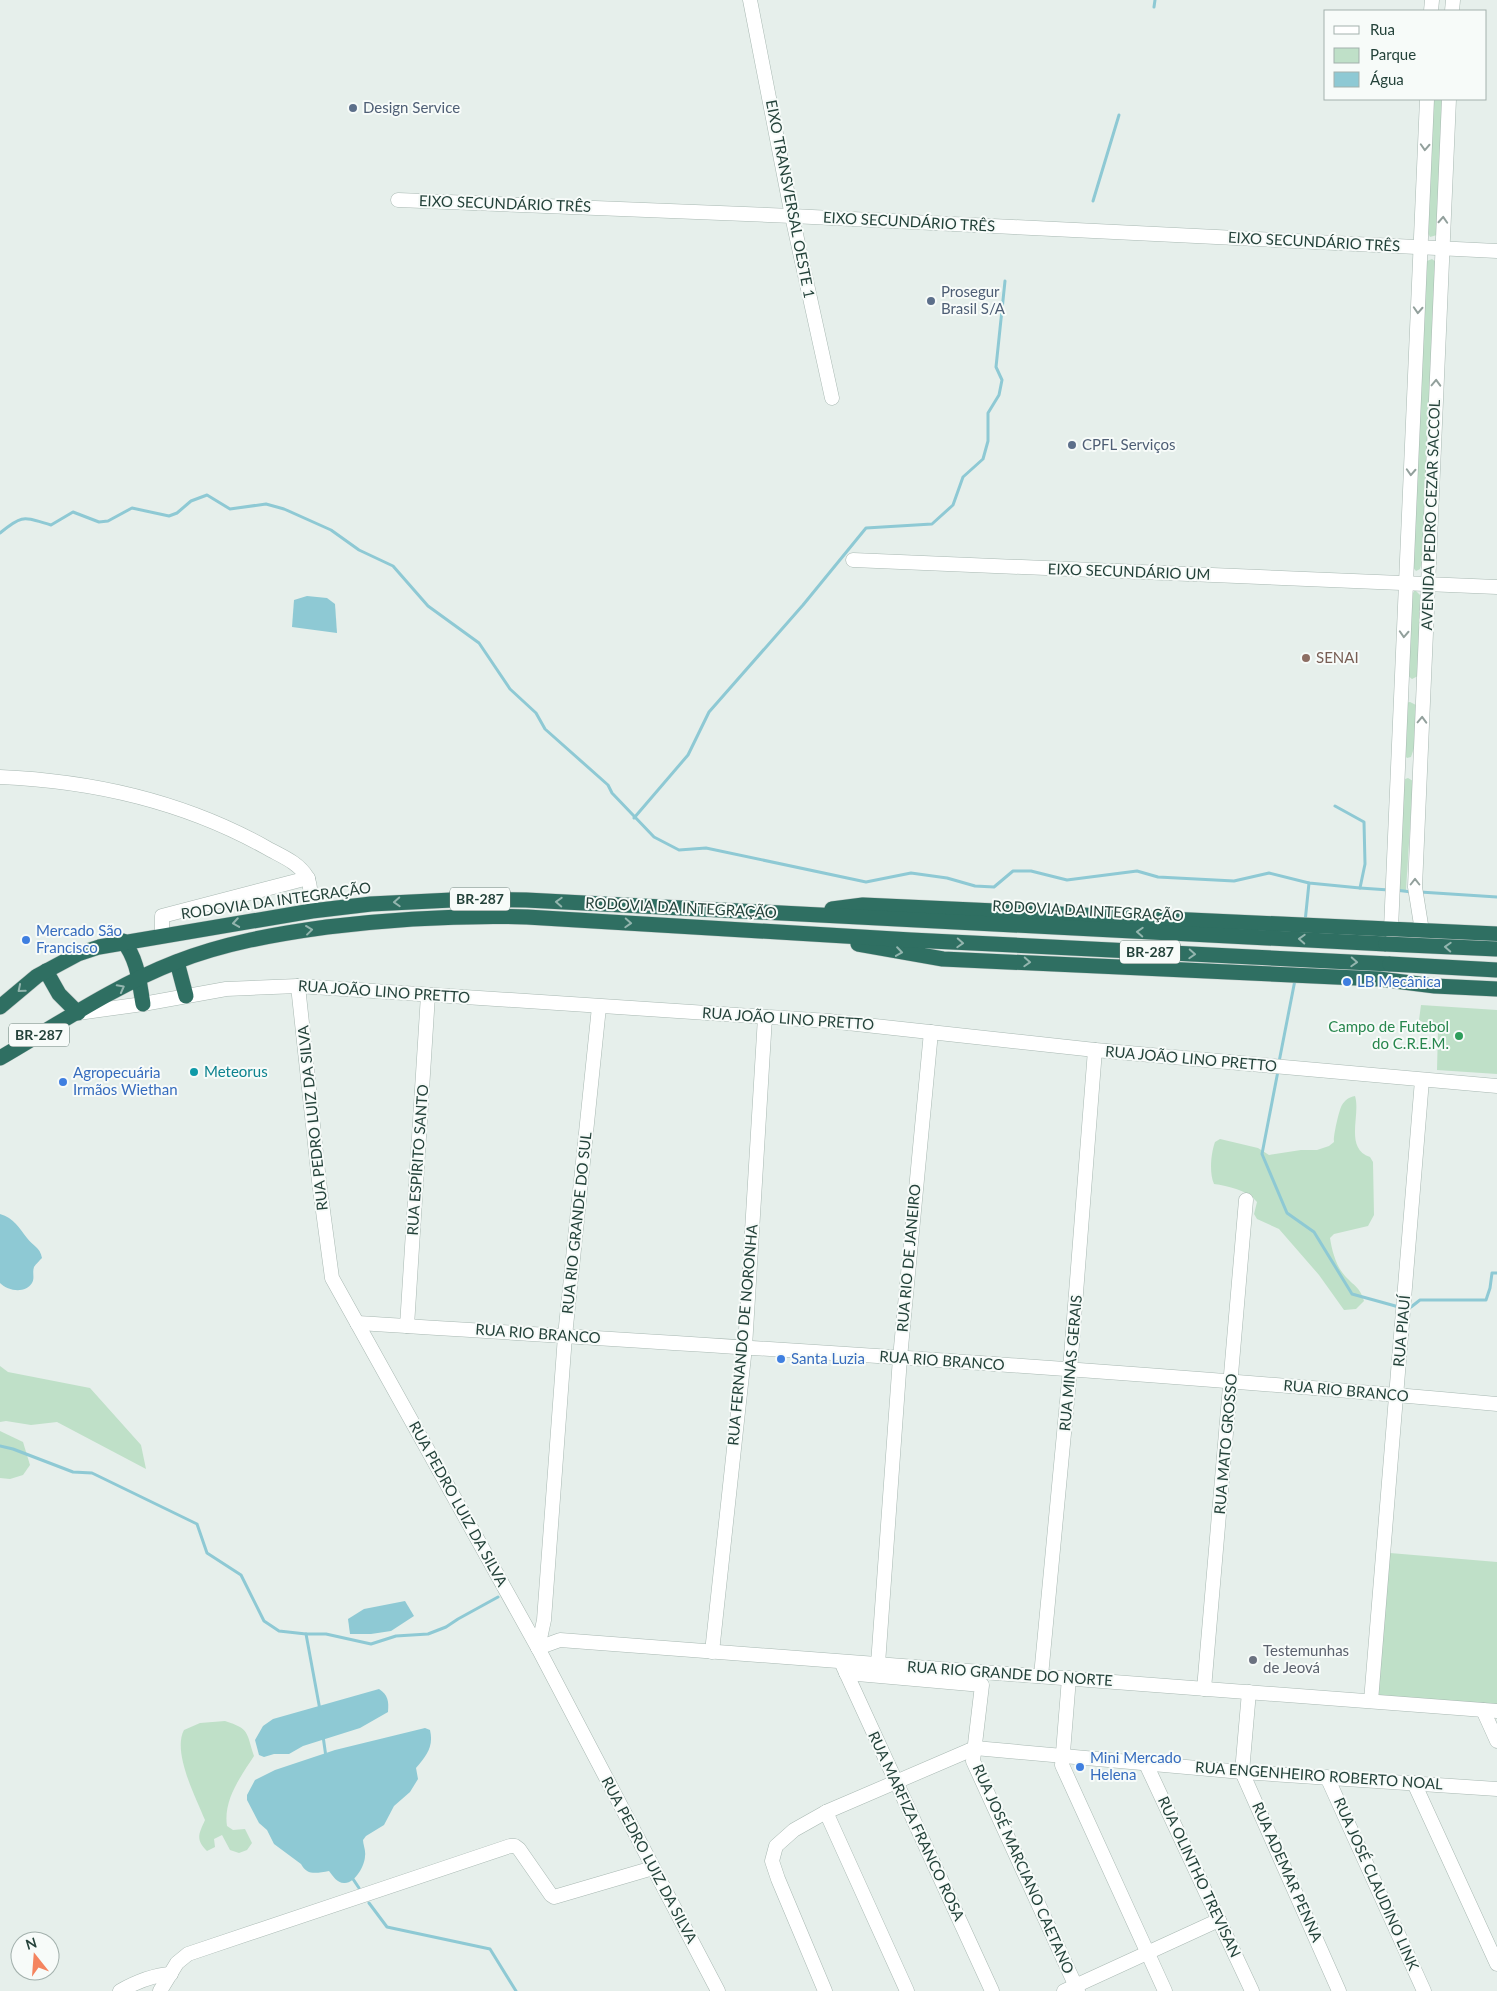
<svg xmlns="http://www.w3.org/2000/svg" width="1497" height="1991" viewBox="0 0 1497 1991" font-family="Lato,sans-serif">
  <rect width="100%" height="100%" fill="#e6efeb"/>
  <!-- green -->
  <g fill="#bfe0c8">
    <polygon points="1431,99 1442,99 1437,235 1430,237 1428,233"/>
    <polygon points="1432,259 1437,263 1422,562 1420,569 1416,571 1412,566 1427,261"/>
    <polygon points="1415,590 1420,595 1418,676 1412,679 1407,675 1411,596"/>
    <polygon points="1410,702 1416,705 1414,748 1411,757 1407,758 1403,754 1405,703"/>
    <polygon points="1408,778 1413,781 1406,890 1396,890 1402,780"/>
    <polygon points="1421,1005 1497,1010 1497,1074 1437,1070 1438,1030 1419,1020"/>
    <path d="M1355,1096C1361,1115 1344,1148 1370,1157L1373,1162L1374,1215L1368,1226L1334,1234L1330,1238C1332,1251 1336,1266 1345,1276C1354,1286 1360,1287 1364,1301L1356,1309L1344,1310L1319,1275L1279,1229L1257,1219L1254,1214L1257,1202C1247,1190 1228,1186 1214,1184C1209,1173 1211,1153 1215,1142L1220,1139L1258,1148L1269,1155L1301,1150H1317L1329,1146L1334,1142C1333,1137 1339,1110 1342,1105C1345,1100 1349,1097 1355,1096Z"/>
    <polygon points="0,1366 8,1372 90,1388 141,1445 146,1469 57,1422 31,1425 6,1421 0,1422"/>
    <polygon points="0,1431 23,1442 30,1465 23,1475 10,1479 0,1478"/>
    <polygon points="1390,1553 1497,1562 1497,1705 1378,1695"/>
    <path d="M225,1721C250,1729 246,1732 254,1756C241,1776 223,1800 227,1826L233,1830L245,1829L252,1843L247,1850L239,1853L230,1850L222,1835L214,1839L215,1847L207,1851C195,1839 199,1834 205,1820C196,1798 172,1752 184,1730L200,1723Z"/>
  </g>
  <!-- water -->
  <g fill="#8ec9d4">
    <polygon points="307,596 327,598 335,604 337,633 292,627 294,600"/>
    <path d="M0,1214C14,1218 19,1228 27,1238C33,1246 40,1247 42,1258C40,1260 36,1264 34,1267C32,1273 35,1278 32,1283C25,1294 8,1291 0,1283Z"/>
    <polygon points="405,1601 414,1616 391,1631 371,1634 350,1634 348,1619 364,1609"/>
    <path d="M379,1689C388,1695 389,1701 388,1712L360,1728L303,1746L289,1754H274L264,1757L259,1755L255,1740L263,1726L273,1719Z"/>
    <path d="M425,1728L430,1730C434,1747 426,1756 416,1768L418,1779L410,1792L394,1806L384,1825L366,1836L363,1840C363,1844 366,1851 365,1856C365,1865 355,1884 344,1883C337,1883 333,1876 329,1871C317,1873 307,1876 301,1864L274,1844L267,1830L259,1823L247,1800V1795L255,1780L275,1770L335,1750Z"/>
  </g>
  <g fill="none" stroke-linecap="round" stroke-linejoin="round">
    <!-- stream -->
    <g stroke="#8ec9d4" stroke-width="3">
      <polyline points="1154,7 1155,0"/>
      <polyline points="1093,201 1119,115"/>
      <path d="M0,533C23,514 23,517 51,525L73,512L99,522L108,521L132,508L169,516L177,513L191,501L207,495L230,509L266,504L284,509L331,530L359,550L393,566L428,606L479,643L510,689L536,713L545,729L608,785L612,793L654,837L679,850L706,848L866,882L911,873L947,878L975,886L994,887L1013,871H1031L1067,880L1137,871L1158,877L1234,881L1269,873L1309,883L1360,888L1365,864L1364,822L1335,806"/>
      <polyline points="634,818 688,755 709,712 803,605 866,528 932,524 953,505 963,477 983,459 988,441 988,413 999,395 1002,380 996,367 1005,281"/>
      <polyline points="1360,888 1389,890"/>
      <polyline points="1395,890 1412,892"/>
      <polyline points="1420,892 1497,897"/>
      <polyline points="1305,922 1309,883"/>
      <polyline points="1279,1062 1295,980"/>
      <polyline points="1278,1071 1262,1154 1287,1213 1314,1232 1352,1294 1399,1307"/>
      <polyline points="1411,1307 1420,1300 1486,1300 1490,1288 1492,1273 1497,1273"/>
      <polyline points="0,1446 13,1449 73,1472 92,1473 197,1524 207,1553 241,1575 264,1621 279,1631 306,1634 326,1634 371,1644 396,1636 428,1634 446,1627 458,1619 498,1597"/>
      <polyline points="306,1634 320,1710"/>
      <polyline points="323,1736 326,1757"/>
      <polyline points="351,1876 359,1888"/>
      <polyline points="369,1903 387,1927 490,1949 516,1991"/>
    </g>
    <defs>
      <g id="minor">
        <polyline points="750,0 792,216 832,398"/>
        <polyline points="1431,11 1432,0"/>
        <polyline points="1452,11 1453,0"/>
        <polyline points="398,200 792,216 1497,251"/>
        <polyline points="853,560 1497,587"/>
        <path d="M0,777C93,781 185,802 267,848C281,856 298,862 307,877C312,885 310,901 312,911"/>
        <polyline points="1391,929 1427,99"/>
        <polyline points="1422,931 1415,887 1449,99"/>
        <polyline points="162,935 162,916 308,878"/>
        <polyline points="298,986 319,1181 332,1278 538,1648 718,1991"/>
        <polyline points="78,1013 143,1004 226,989 298,986 829,1021 1095,1050 1497,1086"/>
        <path d="M357,1323C737,1347 1118,1369 1497,1404"/>
        <polyline points="407,1326 428,995"/>
        <polyline points="538,1648 560,1640 1497,1711"/>
        <polyline points="538,1648 544,1620 565,1336 599,1007"/>
        <polyline points="712,1652 745,1347 765,1017"/>
        <polyline points="878,1664 900,1358 931,1032"/>
        <polyline points="843,1666 992,1991"/>
        <polyline points="846,1673 982,1685 973,1761 1078,1991"/>
        <polyline points="1041,1676 1070,1370 1095,1050"/>
        <polyline points="1069,1678 1062,1765 1165,1991"/>
        <polyline points="1204,1689 1246,1200"/>
        <polyline points="1249,1692 1242,1772 1339,1991"/>
        <polyline points="1371,1701 1422,1080"/>
        <polyline points="1483,1710 1497,1741"/>
        <polyline points="1146,1764 1252,1991"/>
        <polyline points="1327,1777 1424,1991"/>
        <polyline points="1414,1783 1497,1964"/>
        <polyline points="826,1812 907,1991"/>
        <path d="M120,1991C136,1982 152,1975 171,1974"/>
        <polyline points="160,1991 177,1963 188,1954 510,1846 515,1846 519,1849 551,1895 554,1897 653,1868"/>
        <polyline points="825,1991 778,1879 772,1861 776,1846 794,1830 826,1812 975,1748 1242,1772 1497,1789"/>
        <polyline points="1064,1991 1219,1920"/>
      </g>
      <g id="highway">
        <polyline points="832,909 863,905 1497,934"/>
        <path d="M123,941C138,960 139,981 143,1004"/>
        <polyline points="858,944 943,959 1379,979 1435,986 1497,989"/>
        <polyline points="177,962 186,996"/>
        <polyline points="46,971 59,994 78,1013"/>
        <polyline points="0,1007 37,976 78,954 99,947 312,911 371,904 472,899 526,900 1386,944"/>
        <path d="M0,1058C57,1025 114,986 176,962C224,943 276,934 327,927C394,919 460,915 527,917L911,940L1390,964"/>
      </g>
    </defs>
    <!-- minor casing -->
    <use href="#minor" stroke="#a8b8b2" stroke-width="15"/>
    <!-- highway casing -->
    <use href="#highway" stroke="#c2cac8" stroke-width="16"/>
    <!-- minor -->
    <use href="#minor" stroke="#fff" stroke-width="14"/>
    <!-- highway -->
    <use href="#highway" stroke="#2f6f62" stroke-width="15"/>
    <defs>
      <g id="highway-bridge">
        <polyline points="1386,944 1497,949"/>
        <polyline points="1390,964 1497,970"/>
      </g>
    </defs>
    <!-- highway-bridge casing -->
    <use href="#highway-bridge" stroke="#c2cac8" stroke-width="16" stroke-linecap="butt"/>
    <!-- highway-bridge -->
    <use href="#highway-bridge" stroke="#2f6f62" stroke-width="15"/>
  </g>
  <!-- one-way arrows -->
  <defs><path id="oneway-chevron" d="M-2-3.5L2.5 0L-2 3.5" fill="none" stroke-width="1.6" stroke-linecap="round" stroke-linejoin="round" transform="scale(1.25)"/></defs>
  <g stroke="#92a09c">
    <use href="#oneway-chevron" transform="translate(1425 147) rotate(93)"/>
    <use href="#oneway-chevron" transform="translate(1443 220) rotate(-87)"/>
    <use href="#oneway-chevron" transform="translate(1418 310) rotate(93)"/>
    <use href="#oneway-chevron" transform="translate(1436 383) rotate(-88)"/>
    <use href="#oneway-chevron" transform="translate(1411 472) rotate(93)"/>
    <use href="#oneway-chevron" transform="translate(1404 634) rotate(93)"/>
    <use href="#oneway-chevron" transform="translate(1422 720) rotate(-88)"/>
    <use href="#oneway-chevron" transform="translate(1415 882) rotate(-90)"/>
  </g>
  <g stroke="#93b5ae">
    <use href="#oneway-chevron" transform="translate(397 902) rotate(177)"/>
    <use href="#oneway-chevron" transform="translate(559 902) rotate(-177)"/>
    <use href="#oneway-chevron" transform="translate(236 923) rotate(171)"/>
    <use href="#oneway-chevron" transform="translate(628 923) rotate(3)"/>
    <use href="#oneway-chevron" transform="translate(309 930) rotate(-7)"/>
    <use href="#oneway-chevron" transform="translate(1140 932) rotate(-177)"/>
    <use href="#oneway-chevron" transform="translate(1302 939) rotate(-177)"/>
    <use href="#oneway-chevron" transform="translate(960 943) rotate(3)"/>
    <use href="#oneway-chevron" transform="translate(1448 947) rotate(-177)"/>
    <use href="#oneway-chevron" transform="translate(899 952) rotate(8)"/>
    <use href="#oneway-chevron" transform="translate(1192 954) rotate(3)"/>
    <use href="#oneway-chevron" transform="translate(1027 962) rotate(3)"/>
    <use href="#oneway-chevron" transform="translate(1354 962) rotate(3)"/>
    <use href="#oneway-chevron" transform="translate(121 988) rotate(-28)"/>
    <use href="#oneway-chevron" transform="translate(21 989) rotate(140)"/>
  </g>
  <!-- markers -->
  <g fill="#5c6f8a" stroke="#f7fbf9" stroke-width="2">
    <circle cx="353" cy="108" r="5"/>
    <circle cx="931" cy="301" r="5"/>
    <circle cx="1072" cy="445" r="5"/>
  </g>
  <circle fill="#8d6e63" stroke="#f7fbf9" stroke-width="2" cx="1306" cy="658" r="5"/>
  <g fill="#3f7fe0" stroke="#f7fbf9" stroke-width="2">
    <circle cx="26" cy="940" r="5"/>
    <circle cx="1347" cy="982" r="5"/>
    <circle cx="63" cy="1082" r="5"/>
    <circle cx="781" cy="1359" r="5"/>
    <circle cx="1080" cy="1767" r="5"/>
  </g>
  <circle fill="#2e9e5b" stroke="#f7fbf9" stroke-width="2" cx="1459" cy="1036" r="5"/>
  <circle fill="#0f9aa8" stroke="#f7fbf9" stroke-width="2" cx="194" cy="1072" r="5"/>
  <circle fill="#6b7280" stroke="#f7fbf9" stroke-width="2" cx="1253" cy="1660" r="5"/>
  <g text-anchor="middle" stroke-width="4" stroke-linejoin="round" paint-order="stroke">
    <!-- shield labels -->
    <g fill="#f7fbf9" stroke="#637a73" stroke-width="1">
      <rect x="450" y="887.5" width="60" height="23" rx="4"/>
      <rect x="1120" y="940.5" width="60" height="23" rx="4"/>
      <rect x="9" y="1023.5" width="60" height="23" rx="4"/>
    </g>
    <g font-size="14" font-weight="bold" fill="#24423a">
      <text x="480" y="904">BR-287</text>
      <text x="1150" y="957">BR-287</text>
      <text x="39" y="1040">BR-287</text>
    </g>
    <!-- service labels -->
    <g font-size="15" fill="#4e5e75" stroke="#f7fbf9" text-anchor="start">
      <text x="363" y="113">Design Service</text>
      <text x="941" y="297">Prosegur<tspan x="941" dy="17">Brasil S/A</tspan></text>
      <text x="1082" y="450">CPFL Serviços</text>
    </g>
    <!-- street labels -->
    <g font-size="15" fill="#24423a" stroke="#f7fbf9">
      <text transform="translate(790 199) rotate(79)" y="5">EIXO TRANSVERSAL OESTE 1</text>
      <text transform="translate(505 204) rotate(2)" y="5">EIXO SECUNDÁRIO TRÊS</text>
      <text transform="translate(909 222) rotate(3)" y="5">EIXO SECUNDÁRIO TRÊS</text>
      <text transform="translate(1314 242) rotate(3)" y="5">EIXO SECUNDÁRIO TRÊS</text>
      <text transform="translate(1431 515) rotate(-88)" y="5">AVENIDA PEDRO CEZAR SACCOL</text>
      <text transform="translate(1129 572) rotate(2)" y="5">EIXO SECUNDÁRIO UM</text>
      <text transform="translate(276 901) rotate(-8)" y="5">RODOVIA DA INTEGRAÇÃO</text>
      <text transform="translate(681 908) rotate(3)" y="5">RODOVIA DA INTEGRAÇÃO</text>
      <text transform="translate(1088 911) rotate(3)" y="5">RODOVIA DA INTEGRAÇÃO</text>
      <text transform="translate(384 992) rotate(4)" y="5">RUA JOÃO LINO PRETTO</text>
      <text transform="translate(788 1019) rotate(4)" y="5">RUA JOÃO LINO PRETTO</text>
      <text transform="translate(1191 1059) rotate(5)" y="5">RUA JOÃO LINO PRETTO</text>
      <text transform="translate(313 1118) rotate(-96)" y="5">RUA PEDRO LUIZ DA SILVA</text>
      <text transform="translate(418 1160) rotate(-86)" y="5">RUA ESPÍRITO SANTO</text>
      <text transform="translate(577 1223) rotate(-84)" y="5">RUA RIO GRANDE DO SUL</text>
      <text transform="translate(909 1258) rotate(-85)" y="5">RUA RIO DE JANEIRO</text>
      <text transform="translate(1402 1331) rotate(-85)" y="5">RUA PIAUÍ</text>
      <text transform="translate(538 1334) rotate(4)" y="5">RUA RIO BRANCO</text>
      <text transform="translate(743 1335) rotate(-85)" y="5">RUA FERNANDO DE NORONHA</text>
      <text transform="translate(942 1361) rotate(4)" y="5">RUA RIO BRANCO</text>
      <text transform="translate(1071 1363) rotate(-85)" y="5">RUA MINAS GERAIS</text>
      <text transform="translate(1346 1391) rotate(5)" y="5">RUA RIO BRANCO</text>
      <text transform="translate(1226 1444) rotate(-85)" y="5">RUA MATO GROSSO</text>
      <text transform="translate(458 1504) rotate(61)" y="5">RUA PEDRO LUIZ DA SILVA</text>
      <text transform="translate(1010 1674) rotate(4)" y="5">RUA RIO GRANDE DO NORTE</text>
      <text transform="translate(1319 1776) rotate(4)" y="5">RUA ENGENHEIRO ROBERTO NOAL</text>
      <text transform="translate(916 1826) rotate(65)" y="5">RUA MARFIZA FRANCO ROSA</text>
      <text transform="translate(649 1860) rotate(62)" y="5">RUA PEDRO LUIZ DA SILVA</text>
      <text transform="translate(1023 1869) rotate(66)" y="5">RUA JOSÉ MARCIANO CAETANO</text>
      <text transform="translate(1287 1872) rotate(66)" y="5">RUA ADEMAR PENNA</text>
      <text transform="translate(1199 1877) rotate(65)" y="5">RUA OLINTHO TREVISAN</text>
      <text transform="translate(1376 1884) rotate(66)" y="5">RUA JOSÉ CLAUDINO LINK</text>
    </g>
    <!-- education labels -->
    <g font-size="15" fill="#785e54" stroke="#f7fbf9" text-anchor="start">
      <text x="1316" y="663">SENAI</text>
    </g>
    <!-- shop labels -->
    <g font-size="15" fill="#366cbe" stroke="#f7fbf9" text-anchor="start">
      <text x="36" y="936">Mercado São<tspan x="36" dy="17">Francisco</tspan></text>
      <text x="1357" y="987">LB Mecânica</text>
      <text x="73" y="1078">Agropecuária<tspan x="73" dy="17">Irmãos Wiethan</tspan></text>
      <text x="791" y="1364">Santa Luzia</text>
      <text x="1090" y="1763">Mini Mercado<tspan x="1090" dy="17">Helena</tspan></text>
    </g>
    <!-- leisure labels -->
    <g font-size="15" fill="#27864d" stroke="#f7fbf9" text-anchor="end">
      <text x="1449" y="1032">Campo de Futebol<tspan x="1449" dy="17">do C.R.E.M.</tspan></text>
    </g>
    <!-- culture labels -->
    <g font-size="15" fill="#0d838f" stroke="#f7fbf9" text-anchor="start">
      <text x="204" y="1077">Meteorus</text>
    </g>
    <!-- worship labels -->
    <g font-size="15" fill="#5b616d" stroke="#f7fbf9" text-anchor="start">
      <text x="1263" y="1656">Testemunhas<tspan x="1263" dy="17">de Jeová</tspan></text>
    </g>
  </g>
  <!-- legend -->
  <rect x="1324" y="10" width="162" height="90" fill="#f7fbf9" stroke="#a3b1ad"/>
  <rect x="1334" y="26" width="25" height="8" fill="#ffffff" stroke="#a3b1ad"/>
  <text x="1370" y="35" font-size="15" fill="#24423a">Rua</text>
  <rect x="1334" y="48" width="25" height="15" fill="#bfe0c8" stroke="#a3b1ad"/>
  <text x="1370" y="60" font-size="15" fill="#24423a">Parque</text>
  <rect x="1334" y="72" width="25" height="15" fill="#8ec9d4" stroke="#a3b1ad"/>
  <text x="1370" y="85" font-size="15" fill="#24423a">Água</text>
  <!-- north arrow -->
  <g transform="translate(35 1956) rotate(343)"><circle r="24" fill="#f7fbf9" stroke="#a3b1ad"/>
  <path d="M0-4L9 19L0 12L-9 19Z" fill="#f4845f"/>
  <text y="-8" font-size="14" font-weight="bold" text-anchor="middle" fill="#24423a">N</text>
  </g>
</svg>
